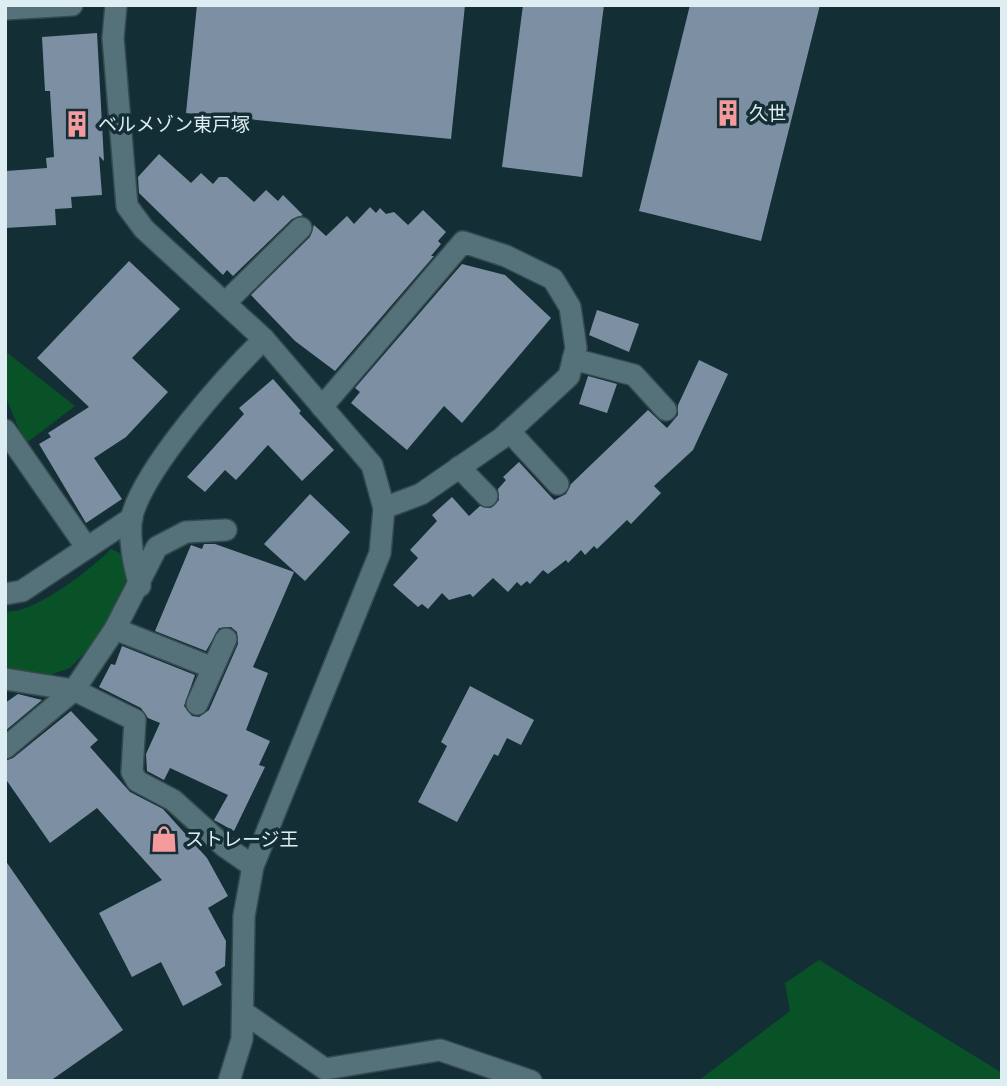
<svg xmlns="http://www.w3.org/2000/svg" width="1007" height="1086" viewBox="0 0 1007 1086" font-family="'IBM Plex Sans','Noto Sans JP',sans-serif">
  <rect width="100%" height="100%" fill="#132e35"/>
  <!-- green -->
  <g fill="#095228">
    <polygon points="5,351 75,406 25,444 5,395"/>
    <path d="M111,549L126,556L128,576L98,639L70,668L46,676L5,669V611C30,617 93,568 111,549Z"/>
    <polygon points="819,960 1002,1073 1002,1081 698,1081 790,1011 785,983"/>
  </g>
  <!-- building -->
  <g fill="#7d90a3">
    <polygon points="197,5 465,5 451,139 186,113"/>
    <polygon points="523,5 604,5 582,177 502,167"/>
    <polygon points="690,5 820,5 761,241 639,211"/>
    <polygon points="97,33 104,161 99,156 102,195 71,197 72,208 55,209 56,225 5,228 6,171 47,168 46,158 54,157 50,91 45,91 42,37"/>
    <polygon points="159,154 191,183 201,173 213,184 219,177 227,177 254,202 266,190 278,201 283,195 303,215 292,219 233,276 227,270 223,275 139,193 138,177"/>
    <polygon points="370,207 376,213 380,208 386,214 394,212 408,225 423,210 446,232 438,241 441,244 431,256 434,256 335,371 295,341 251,295 310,237 314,225 326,236 347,216 354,224"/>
    <polygon points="129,261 180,309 132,358 168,392 126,437 94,458 122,499 86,523 39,444 51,437 48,433 89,407 37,358"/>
    <polygon points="462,264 505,275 551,318 462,423 444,406 407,450 351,403 360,392 355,388"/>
    <polygon points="597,310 639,324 629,352 589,335"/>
    <polygon points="699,360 728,374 693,450 654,486 661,493 631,524 627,520 597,549 594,546 585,555 581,550 568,563 566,560 548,574 543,570 530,584 527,581 521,586 517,582 508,592 493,578 473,597 470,594 449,600 442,593 428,609 422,604 418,607 393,585 418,558 410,550 437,521 432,515 452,497 469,516 480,506 491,508 499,500 498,489 506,480 503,477 519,462 554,500 566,494 571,484 648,410 667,428 678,415 678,405"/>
    <polygon points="588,376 617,384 607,413 579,404"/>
    <polygon points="273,379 301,411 299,413 334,450 302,481 268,445 236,480 225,470 205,492 187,477 244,414 239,408"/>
    <polygon points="310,494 350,532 305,581 264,544"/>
    <polygon points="204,544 215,544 294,572 253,667 268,673 246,730 270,741 259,765 265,767 234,831 214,820 228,795 170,768 164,780 147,771 146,754 160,723 148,718 141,708 99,687 111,664 115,665 122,646 195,675 184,706 192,716 199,717 209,710 238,644 237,632 231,627 219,628 206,651 155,631 191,545 202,549"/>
    <polygon points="470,686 534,720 521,745 507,738 498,756 494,754 457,822 418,802 447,746 441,742"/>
    <polygon points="18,694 42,700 5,731 5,703"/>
    <polygon points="71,711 98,740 90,747 130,792 163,809 207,858 228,896 208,908 226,941 225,966 215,972 222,985 183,1006 161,962 132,977 99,913 162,880 97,808 50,843 5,778 5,761 13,758"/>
    <polygon points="5,860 123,1030 50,1081 5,1081"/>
  </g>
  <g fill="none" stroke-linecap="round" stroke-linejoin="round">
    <defs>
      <g id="minor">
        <polyline points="116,5 113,38 127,206 144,229 264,339 372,465 384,508 380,553 253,866 244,916 242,1039 229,1081"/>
        <polyline points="5,9 72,5"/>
        <polyline points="225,303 301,228"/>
        <polyline points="573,359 634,375 666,410"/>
        <polyline points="322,407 463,242 506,256 553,279 570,307 576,348 569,376 502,438 421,494 384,508"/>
        <polyline points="5,430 87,548"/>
        <polyline points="509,431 558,484"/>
        <polyline points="459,467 487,496"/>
        <path d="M140,586C134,567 128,535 132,516C145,467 226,376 264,339"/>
        <polyline points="5,594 22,591 132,518"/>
        <polyline points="115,629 213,668"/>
        <polyline points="5,679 74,690 135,720 132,772 137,781 173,800 224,846 253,866"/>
        <polyline points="197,704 226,639"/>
        <polyline points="5,748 74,690 115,629 157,547 186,532 226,530"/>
        <polyline points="243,1012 325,1069 440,1050 531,1081"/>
      </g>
    </defs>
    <!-- minor casing -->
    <use href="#minor" stroke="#354a4f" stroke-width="24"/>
    <!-- minor -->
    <use href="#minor" stroke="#55727a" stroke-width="21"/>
  </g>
  <!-- icons -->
  <defs>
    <symbol id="building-bare" viewBox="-9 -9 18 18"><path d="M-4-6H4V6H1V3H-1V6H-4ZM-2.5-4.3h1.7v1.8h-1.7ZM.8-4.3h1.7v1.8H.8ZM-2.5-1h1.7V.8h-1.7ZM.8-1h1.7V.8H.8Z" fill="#f59b9d" stroke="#132e35" stroke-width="2.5" paint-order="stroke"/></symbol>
    <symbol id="shop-bare" viewBox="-9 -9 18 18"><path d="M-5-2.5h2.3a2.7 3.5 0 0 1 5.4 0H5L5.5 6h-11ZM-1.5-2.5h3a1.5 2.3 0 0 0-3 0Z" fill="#f59b9d" stroke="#132e35" stroke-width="2.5" paint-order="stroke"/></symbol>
  </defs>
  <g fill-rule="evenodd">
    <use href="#building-bare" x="709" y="94" width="38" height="38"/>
    <use href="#building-bare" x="58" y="105" width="38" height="38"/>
    <use href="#shop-bare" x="145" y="820" width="38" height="38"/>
  </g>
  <g text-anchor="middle" stroke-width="7" stroke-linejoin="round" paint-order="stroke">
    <!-- poi labels -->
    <g font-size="19" fill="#ddedf1" stroke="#132e35" text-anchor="start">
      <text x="749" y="120">久世</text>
      <text x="98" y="131">ベルメゾン東戸塚</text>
      <text x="185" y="846">ストレージ王</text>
    </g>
  </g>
  <!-- border -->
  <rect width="1007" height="1086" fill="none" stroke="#ddedf1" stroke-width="14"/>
</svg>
